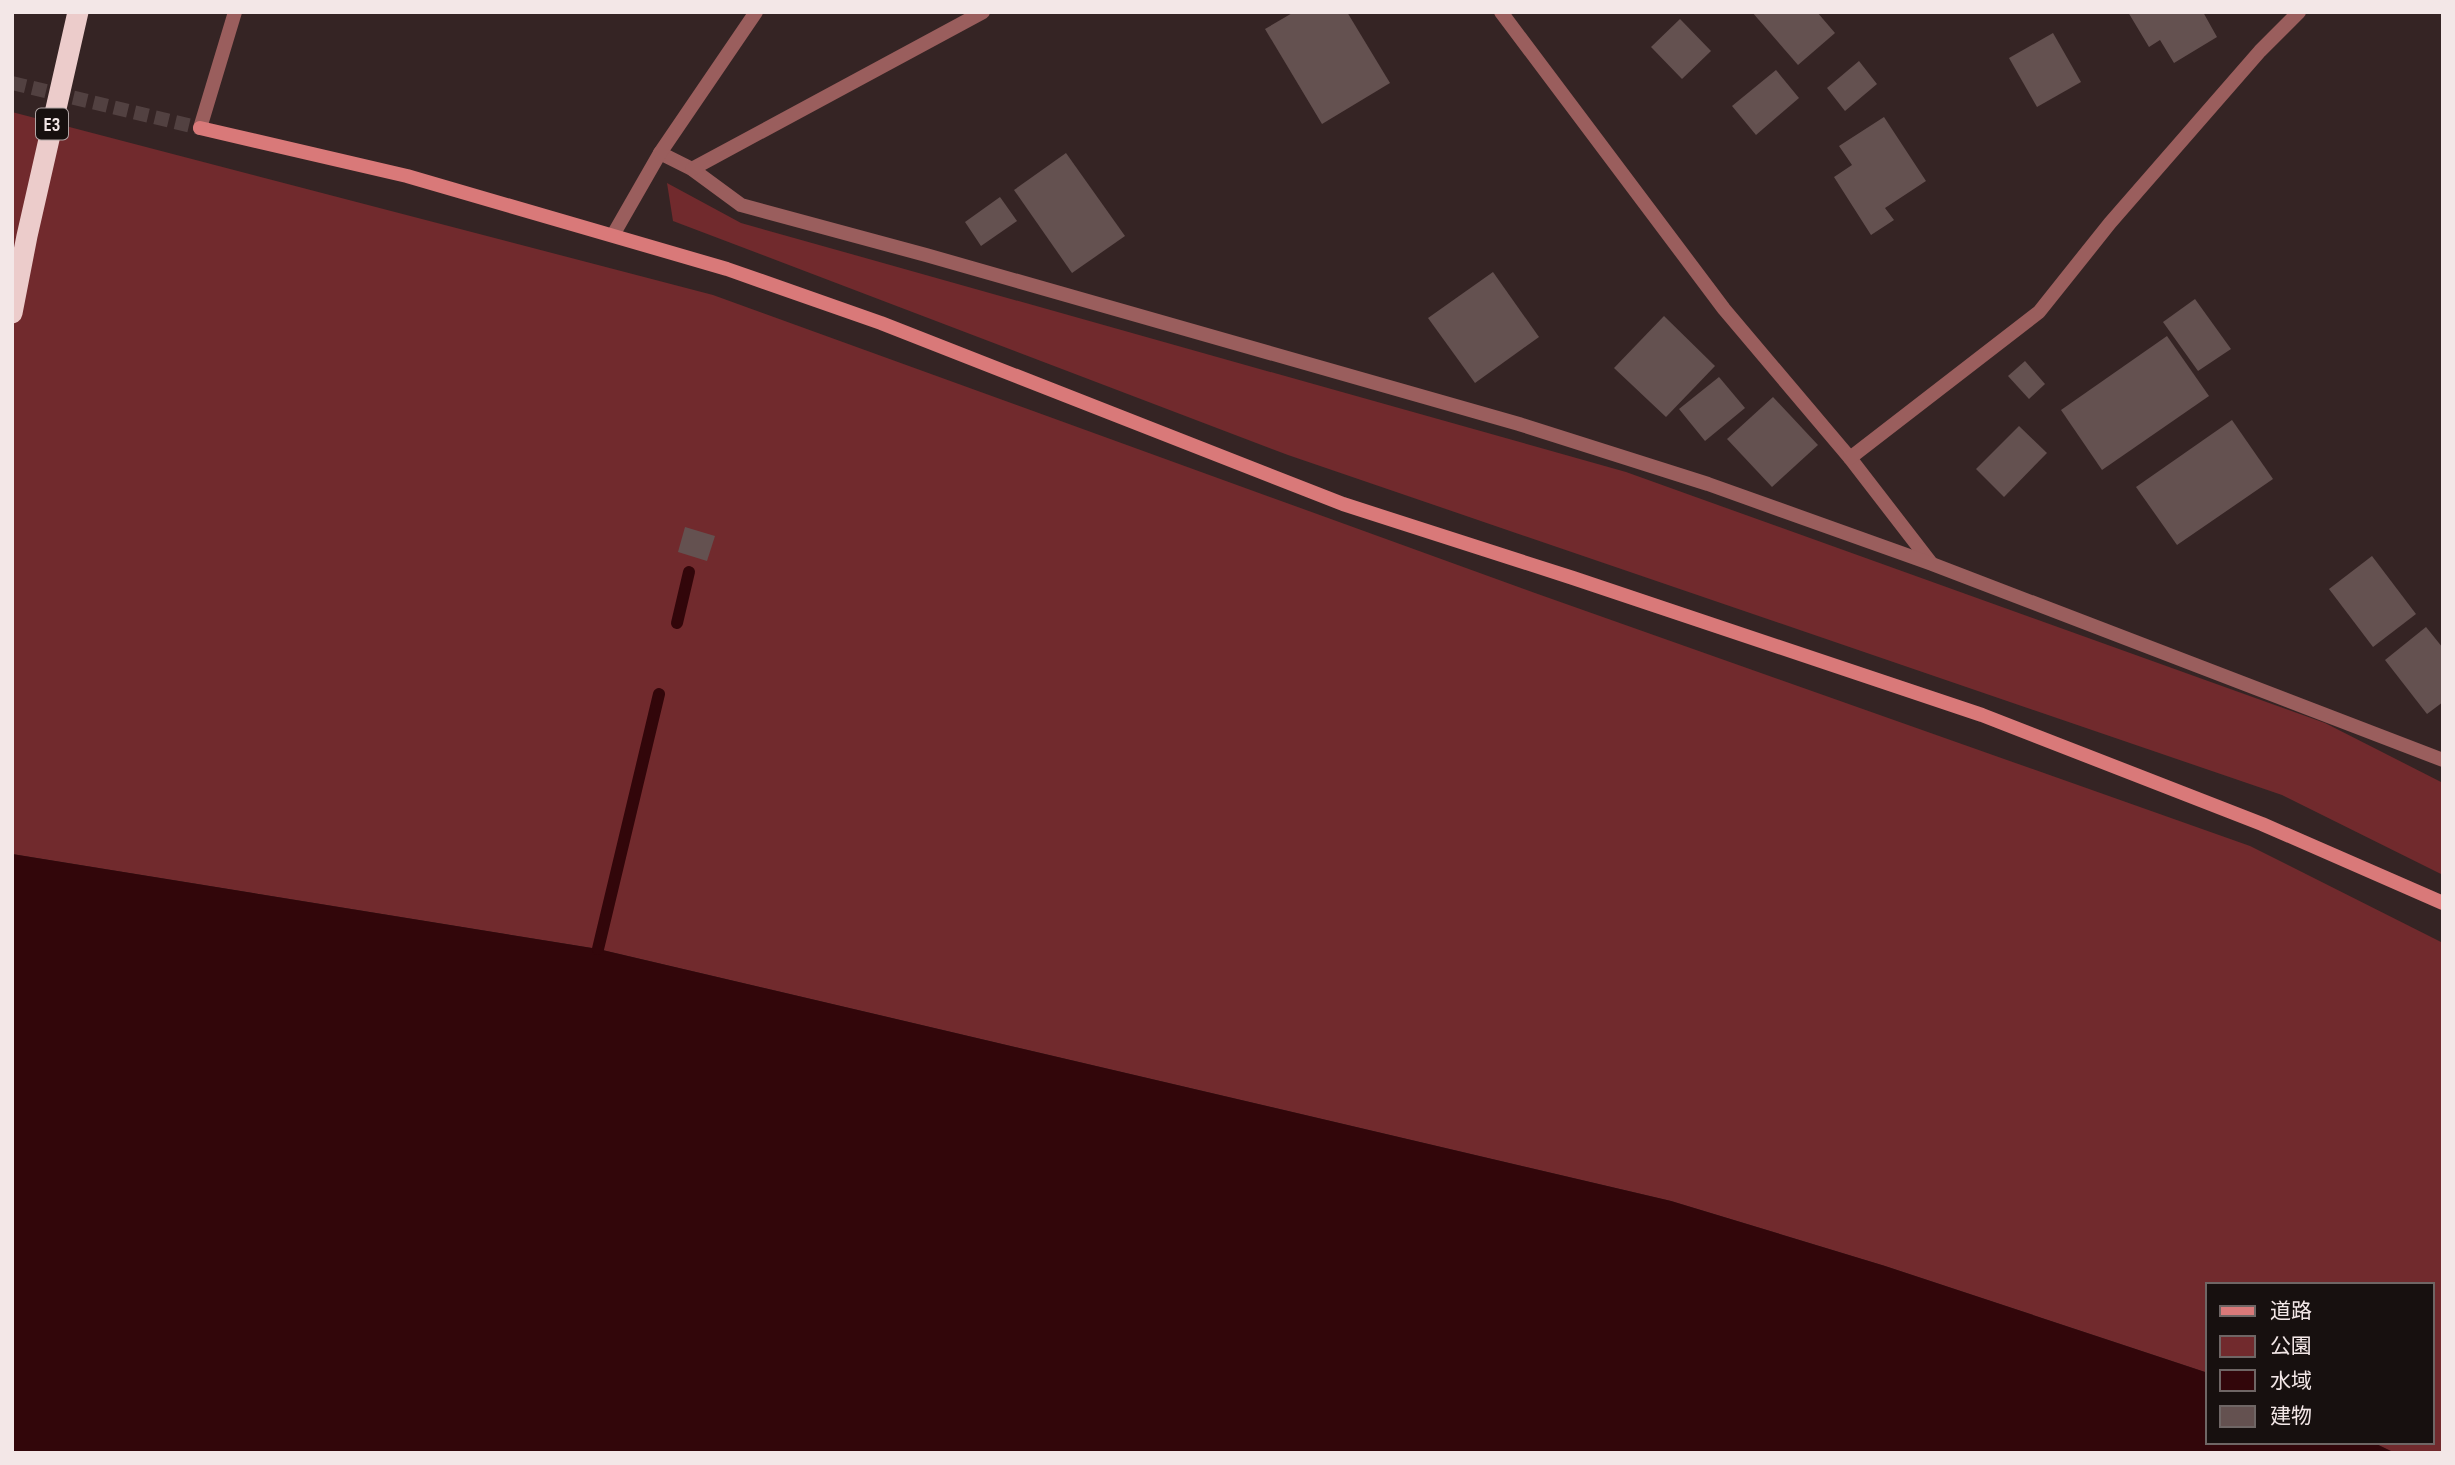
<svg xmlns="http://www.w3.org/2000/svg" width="2455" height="1465" viewBox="0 0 2455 1465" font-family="'Sofia Sans Condensed','Noto Sans JP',sans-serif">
  <rect width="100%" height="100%" fill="#352424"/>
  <!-- green -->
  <g fill="#712a2d">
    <polygon points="12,112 713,295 1535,593 2250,846 2443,943 2443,1453 2395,1453 2372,1442 2432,1442 2432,1285 2208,1285 2208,1373 1885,1266 1671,1201 598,949 12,854"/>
    <polygon points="667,183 741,223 1626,472 2325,723 2443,783 2443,875 2282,795 1288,455 673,221"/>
  </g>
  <!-- water -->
  <polygon fill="#32060a" points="12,854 598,949 1671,1201 1885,1266 2208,1373 2208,1442 2372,1442 2395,1453 12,1453"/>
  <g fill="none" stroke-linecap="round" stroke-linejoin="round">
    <!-- stream -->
    <g stroke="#32060a" stroke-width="12">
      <polyline points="677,623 689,572"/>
      <polyline points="598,949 659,694"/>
    </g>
  </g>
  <!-- building -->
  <g fill="#645150">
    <polygon points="1294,12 1347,12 1390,83 1322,124 1265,29"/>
    <polygon points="1752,12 1817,12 1835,33 1798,65"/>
    <polygon points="2128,12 2203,12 2217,37 2174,63 2160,40 2149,47"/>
    <polygon points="1680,19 1711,51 1682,79 1651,47"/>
    <polygon points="2053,33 2081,82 2037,107 2009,58"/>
    <polygon points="1859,61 1877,84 1845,111 1827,88"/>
    <polygon points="1776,70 1799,98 1756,135 1732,106"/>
    <polygon points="1884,117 1926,181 1885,208 1894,220 1871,235 1834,177 1852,165 1839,146"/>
    <polygon points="1066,153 1125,236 1072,273 1014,190"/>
    <polygon points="1000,197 1017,221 981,246 965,222"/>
    <polygon points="1493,272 1539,337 1475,383 1428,318"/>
    <polygon points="2195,299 2231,349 2198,371 2163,322"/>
    <polygon points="1664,316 1715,366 1666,417 1614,368"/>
    <polygon points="2167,336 2209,396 2102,470 2061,410"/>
    <polygon points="2025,361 2045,384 2029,399 2008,376"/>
    <polygon points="1719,377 1745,408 1705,441 1679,409"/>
    <polygon points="1773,397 1818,445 1772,487 1727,439"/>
    <polygon points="2232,420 2273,479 2177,545 2136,487"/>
    <polygon points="2019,426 2047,453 2004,497 1976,469"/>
    <polygon points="685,527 715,536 707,561 678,552"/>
    <polygon points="2372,556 2416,614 2373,647 2329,589"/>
    <polygon points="2426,627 2443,648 2443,702 2427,714 2385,660"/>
  </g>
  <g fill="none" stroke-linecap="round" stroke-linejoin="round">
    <!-- secondary-tunnel -->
    <polyline stroke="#524141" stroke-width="14" stroke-dasharray="14 7" stroke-linecap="butt" points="12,83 200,128"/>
    <!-- street -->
    <g stroke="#9a5e5d" stroke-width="14">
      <polyline points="1501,12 1724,309 1850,458 1931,563"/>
      <polyline points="200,128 235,12"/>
      <polyline points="660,153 692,169 741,205 926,255 1519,424 1708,484 1932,564 2443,760"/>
      <polyline points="692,169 983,12"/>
      <polyline points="613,235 660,153 756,12"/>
      <polyline points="1850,458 2039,312 2110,223 2260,51 2299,12"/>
    </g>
    <!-- secondary -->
    <polyline stroke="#d97979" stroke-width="14" points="200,128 407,176 727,269 881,323 1343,504 1573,578 1982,715 2262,824 2443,903"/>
    <!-- highway -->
    <polyline stroke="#eccccb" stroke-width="21" points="12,313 27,236 78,12"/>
  </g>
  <g text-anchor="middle" stroke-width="6" stroke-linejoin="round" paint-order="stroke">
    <!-- shield labels -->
    <rect fill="#17100f" stroke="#b1a6a6" stroke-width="2" x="36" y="108.5" width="32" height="31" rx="5"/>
    <g font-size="19" font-weight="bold" fill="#f3e7e7">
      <text x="52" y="131">E3</text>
    </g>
  </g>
  <!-- border -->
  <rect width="2455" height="1465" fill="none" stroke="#f3e7e7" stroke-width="28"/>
  <!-- legend -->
  <rect x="2206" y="1283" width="228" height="161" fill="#17100f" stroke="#6f6665" stroke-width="2"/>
  <rect x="2220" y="1306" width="35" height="10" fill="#d97979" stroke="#6f6665" stroke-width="2"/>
  <text x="2270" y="1318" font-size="21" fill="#f3e7e7">道路</text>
  <rect x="2220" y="1336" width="35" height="21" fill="#712a2d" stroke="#6f6665" stroke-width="2"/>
  <text x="2270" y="1353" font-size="21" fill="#f3e7e7">公園</text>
  <rect x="2220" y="1370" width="35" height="21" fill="#32060a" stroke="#6f6665" stroke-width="2"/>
  <text x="2270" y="1388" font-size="21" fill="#f3e7e7">水域</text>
  <rect x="2220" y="1406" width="35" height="21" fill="#645150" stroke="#6f6665" stroke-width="2"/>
  <text x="2270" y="1423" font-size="21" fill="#f3e7e7">建物</text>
</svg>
